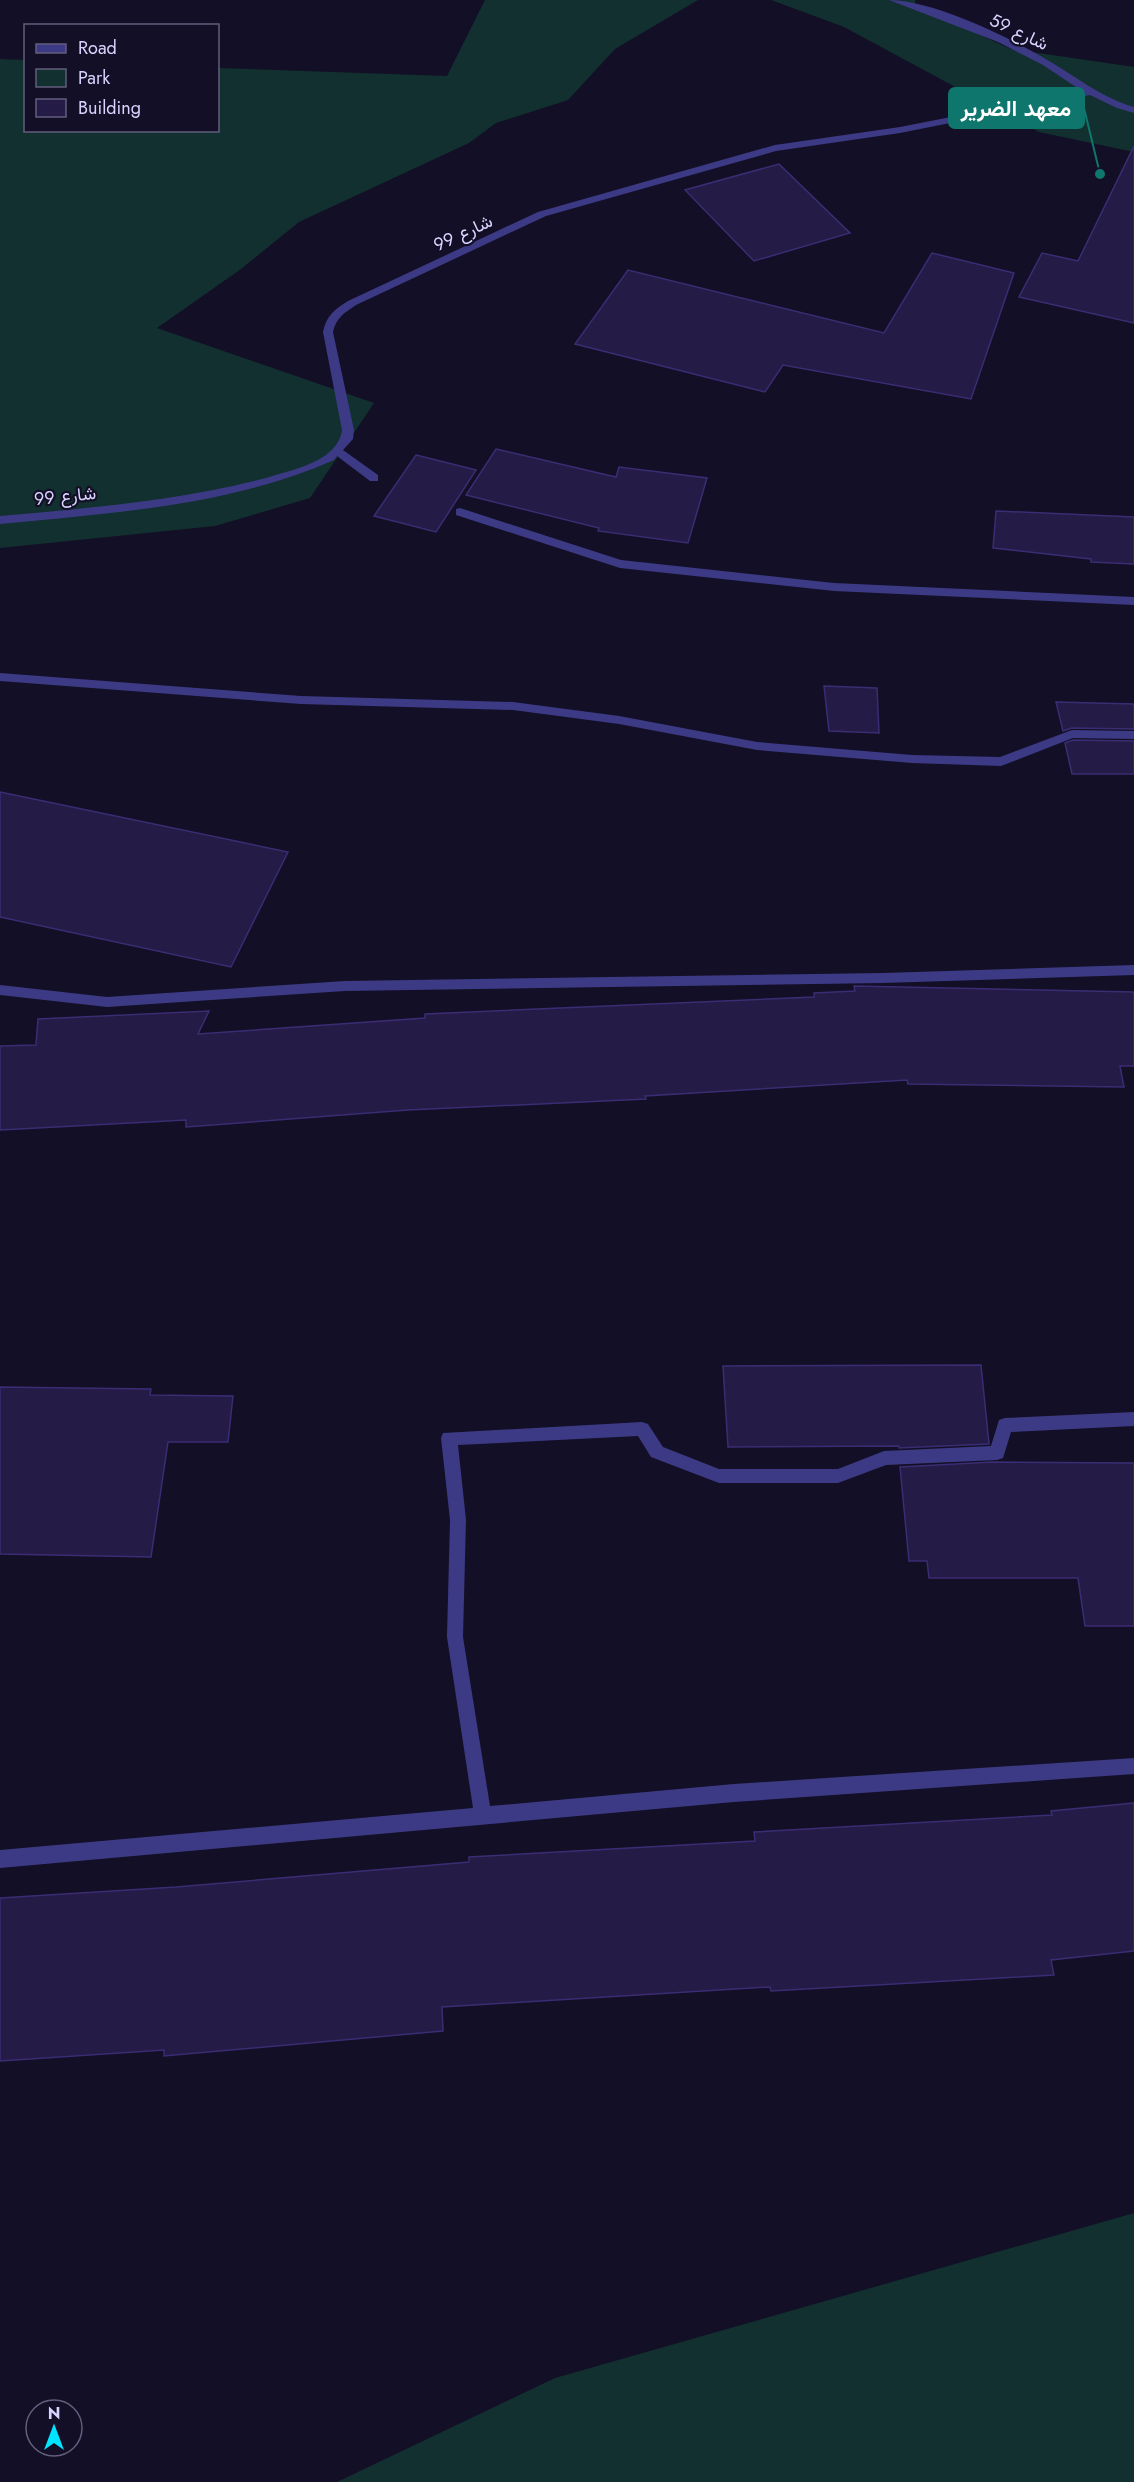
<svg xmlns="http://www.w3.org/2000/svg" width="1134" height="2482" viewBox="0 0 1134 2482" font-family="Jost,Vazirmatn,sans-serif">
  <rect width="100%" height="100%" fill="#130f26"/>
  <!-- green -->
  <g fill="#12302f">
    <polygon points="485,0 698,0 615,49 568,100 496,123 469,143 299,222 241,269 157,328 374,403 310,498 215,526 0,548 0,59 25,60 26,130 218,130 218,68 447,76"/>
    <polygon points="771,0 915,0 915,5 1011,49 1134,67 1134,152 1039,132 844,27"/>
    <polygon points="1134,2213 1134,2482 337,2482 555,2378"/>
  </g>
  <!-- building -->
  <g fill="#241b47" stroke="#3b2d73" stroke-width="1.5">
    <polygon points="1134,146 1134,323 1019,297 1042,253 1078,261"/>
    <polygon points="779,164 850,233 754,261 685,190"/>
    <polygon points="932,253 1014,273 971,399 783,365 765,392 575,344 628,270 884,333"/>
    <polygon points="496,449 616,477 619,467 707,478 688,543 598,531 599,528 466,495"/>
    <polygon points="416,455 476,470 436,532 374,516"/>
    <polygon points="996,511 1134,517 1134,564 1091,562 1091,559 993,548"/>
    <polygon points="824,686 877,688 879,733 829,731"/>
    <polygon points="1056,702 1134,704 1134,729 1072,728 1063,731"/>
    <polygon points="1073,740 1134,741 1134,774 1072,774 1065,743"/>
    <polygon points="0,792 288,852 231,967 0,917"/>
    <polygon points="854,986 1134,992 1134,1066 1120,1066 1124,1087 908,1084 907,1080 645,1096 646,1099 408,1110 186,1127 186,1120 0,1130 0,1046 36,1045 38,1019 209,1011 198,1034 425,1018 425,1014 814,997 814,993 855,991"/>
    <polygon points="981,1365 989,1444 899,1448 899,1446 728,1447 723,1366"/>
    <polygon points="0,1387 151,1389 150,1395 233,1396 228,1442 168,1442 151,1557 0,1554"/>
    <polygon points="993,1462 1134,1463 1134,1626 1085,1626 1078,1578 929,1578 927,1561 909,1561 900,1467"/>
    <polygon points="1134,1803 1134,1951 1051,1960 1054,1975 771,1991 770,1987 442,2007 443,2031 164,2056 164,2050 0,2061 0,1898 176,1887 469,1862 469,1857 755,1841 754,1832 1052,1815 1051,1811"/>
  </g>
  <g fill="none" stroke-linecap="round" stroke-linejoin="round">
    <!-- minor -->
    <g fill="#3d3a85" fill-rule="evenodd">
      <path d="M889,0C933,0 1011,38 1049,61C1077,77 1102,98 1134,107V113L1117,108L1090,95L900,133L776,151L546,216L356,305C344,313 336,318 333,332L354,430L353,439L343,450L378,475V481H370L337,456L334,460C230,506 112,513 0,524V516C89,508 180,501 266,478C285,472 309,467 326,455C334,449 341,440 342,430L323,332C326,316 335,309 348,301L538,212L775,145L900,127L1082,91L1043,65L998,42Z"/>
      <polygon points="460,508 621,560 834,583 1134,597 1134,605 834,591 620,568 456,515 456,509"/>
      <polygon points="0,673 301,696 513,702 619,716 757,742 912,755 1000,757 1072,730 1134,731 1134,739 1073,738 1001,766 912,763 757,750 619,724 513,710 301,704 0,681"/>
      <polygon points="1134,965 1134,975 883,983 345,991 107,1007 0,995 0,985 107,997 345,981 883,973"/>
      <polygon points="1134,1412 1134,1426 1011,1432 1003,1458 997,1460 886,1465 838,1483 719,1483 651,1457 638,1436 458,1445 466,1520 463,1637 490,1806 734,1784 1134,1758 1134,1774 734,1802 0,1868 0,1850 473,1808 447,1637 450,1520 441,1438 443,1433 642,1422 648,1424 663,1447 719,1469 838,1469 884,1451 991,1446 999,1420 1005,1418"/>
    </g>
  </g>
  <g text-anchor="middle" stroke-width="4.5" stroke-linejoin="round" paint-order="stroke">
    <!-- far-street labels -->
    <g font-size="18" fill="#d9d4ff" stroke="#130f26">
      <text transform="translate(1019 32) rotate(25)" y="6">شارع 59</text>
      <text transform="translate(463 233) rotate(-25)" y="6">شارع 99</text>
      <text transform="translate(65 496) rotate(-6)" y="6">شارع 99</text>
    </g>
  </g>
  <!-- callouts -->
  <path fill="none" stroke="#0f766e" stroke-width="2" d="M1100 174L1084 108"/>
  <circle fill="#0f766e" stroke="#130f26" stroke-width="2" cx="1100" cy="174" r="6"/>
  <rect fill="#0f766e" stroke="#0f766e" stroke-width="2" x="949" y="88" width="135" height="40" rx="6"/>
  <g font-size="22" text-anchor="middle" font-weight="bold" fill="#fff">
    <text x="1016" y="116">معهد الضرير</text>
  </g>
  <!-- legend -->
  <rect x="24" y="24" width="195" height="108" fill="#130f26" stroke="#625e7d" stroke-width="1.5"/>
  <rect x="36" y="44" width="30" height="9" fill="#3d3a85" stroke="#625e7d" stroke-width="1.5"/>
  <text x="78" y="54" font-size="18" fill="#d9d4ff">Road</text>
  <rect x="36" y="69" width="30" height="18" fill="#12302f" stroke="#625e7d" stroke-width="1.5"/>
  <text x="78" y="84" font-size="18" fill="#d9d4ff">Park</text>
  <rect x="36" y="99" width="30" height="18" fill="#241b47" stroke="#625e7d" stroke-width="1.5"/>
  <text x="78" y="114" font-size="18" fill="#d9d4ff">Building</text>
  <!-- north arrow -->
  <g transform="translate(54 2428)"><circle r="28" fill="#130f26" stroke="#625e7d" stroke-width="1.5"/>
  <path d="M0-4.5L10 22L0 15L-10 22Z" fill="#00e5ff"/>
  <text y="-9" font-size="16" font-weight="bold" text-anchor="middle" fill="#d9d4ff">N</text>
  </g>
</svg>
